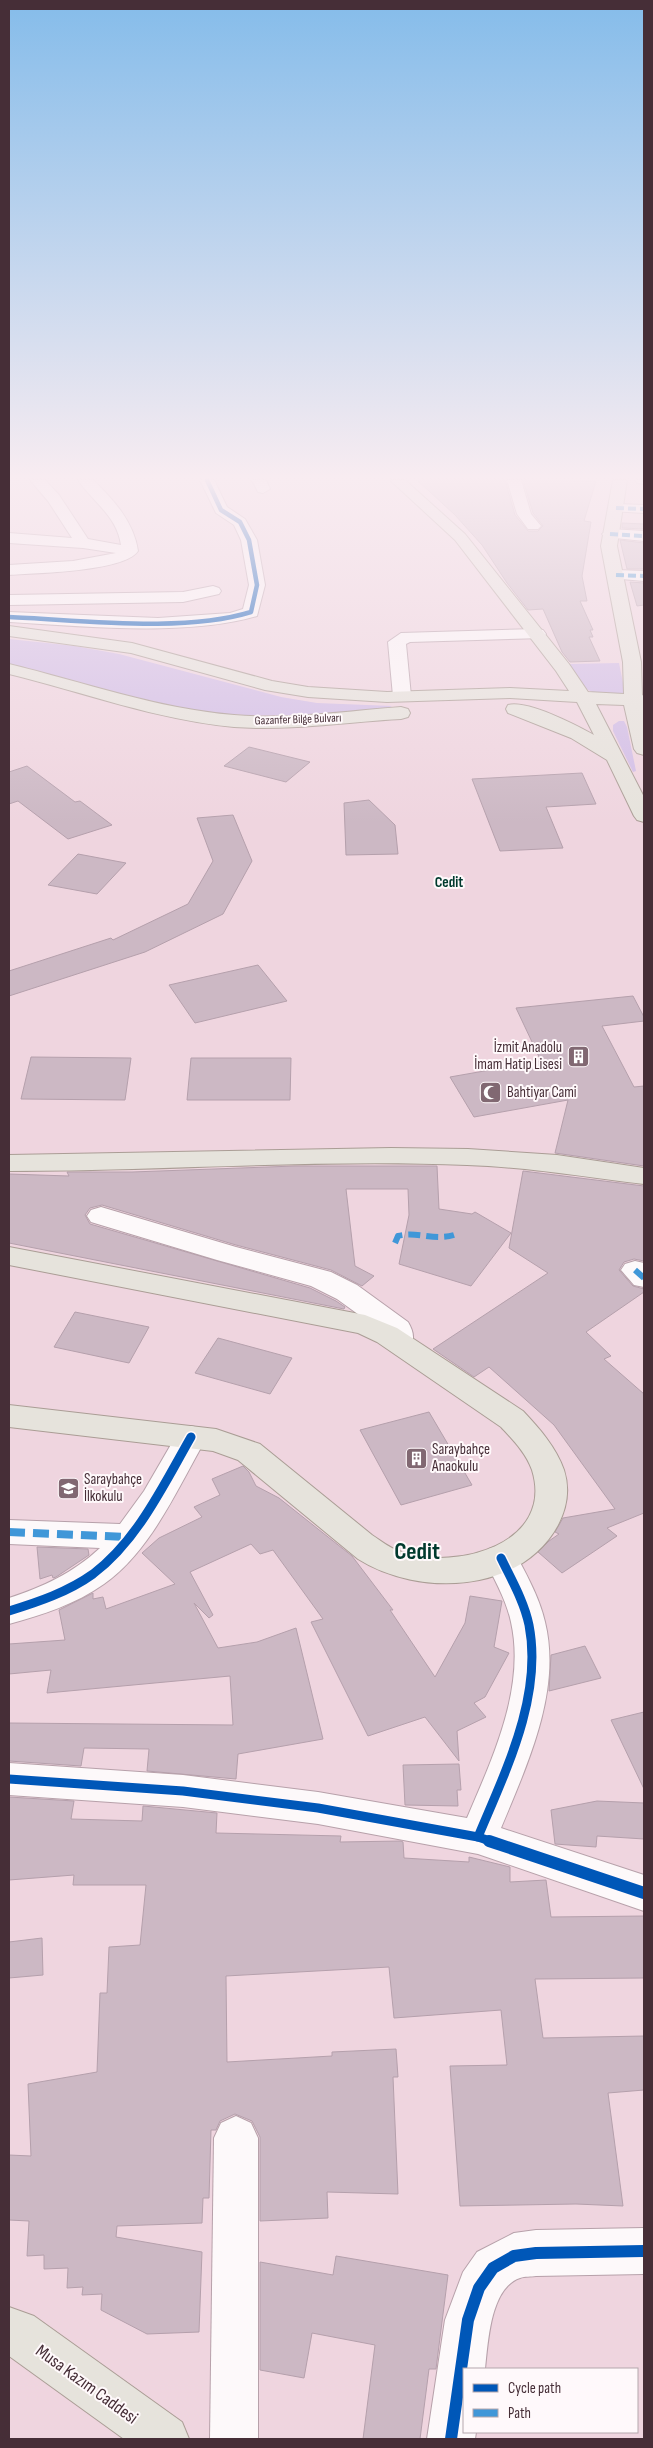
<svg xmlns="http://www.w3.org/2000/svg" width="653" height="2448" viewBox="0 0 653 2448" font-family="'Sofia Sans Condensed',sans-serif">
  <rect width="100%" height="100%" fill="#efd5df"/>
  <!-- green -->
  <g fill="#d1bde6">
    <path d="M9,639L75,646L119,654L281,697L317,703L392,706L384,710C320,715 258,719 194,711C132,704 70,682 9,667Z"/>
    <path d="M619,663L625,693L621,695C584,693 589,694 568,664Z"/>
    <polygon points="619,721 624,721 627,727 636,771 633,772 613,731 613,725"/>
  </g>
  <!-- building -->
  <g fill="#ccb8c4" stroke="#b5a0ac">
    <polygon points="417,480 505,480 515,515 528,531 538,531 543,526 533,513 523,480 596,481 584,521 591,522 582,576 587,601 580,601 593,630 590,630 593,637 589,637 600,661 570,662 562,652 543,609 528,610 507,583 482,545 455,515"/>
    <polygon points="622,523 644,524 644,529 622,528"/>
    <polygon points="620,540 644,543 644,569 627,569"/>
    <polygon points="630,582 644,583 644,605 637,606"/>
    <polygon points="249,747 310,762 286,782 224,766"/>
    <polygon points="27,766 75,802 80,801 112,825 68,839 18,801 9,804 9,772"/>
    <polygon points="582,773 596,804 546,807 563,848 500,851 472,779"/>
    <polygon points="369,800 395,825 398,854 346,855 344,803"/>
    <polygon points="233,815 252,861 223,914 145,952 9,996 9,971 111,938 113,940 188,904 213,861 197,818"/>
    <polygon points="78,854 126,863 97,894 48,885"/>
    <polygon points="258,965 287,1001 195,1023 169,985"/>
    <polygon points="633,996 644,1017 644,1021 602,1026 634,1087 644,1086 644,1166 555,1153 568,1100 474,1117 450,1077 541,1061 516,1008"/>
    <polygon points="31,1057 131,1058 125,1100 21,1099"/>
    <polygon points="191,1058 291,1058 290,1100 187,1100"/>
    <polygon points="295,1166 437,1166 439,1209 472,1214 475,1212 511,1233 471,1286 399,1264 409,1215 408,1189 346,1189 355,1266 374,1276 362,1286 331,1270 236,1245 102,1205 90,1208 85,1215 90,1224 310,1288 336,1301 345,1307 344,1309 9,1243 9,1174 69,1176 67,1172 132,1172"/>
    <polygon points="523,1171 644,1186 644,1261 634,1259 624,1262 619,1270 633,1286 644,1289 644,1292 586,1332 611,1356 604,1359 644,1394 644,1513 607,1528 617,1536 562,1573 538,1552 549,1541 559,1534 555,1532 563,1518 615,1509 554,1425 489,1367 474,1377 433,1349 548,1273 509,1248"/>
    <polygon points="75,1312 149,1327 129,1363 54,1347"/>
    <polygon points="218,1338 292,1358 270,1394 195,1373"/>
    <polygon points="429,1412 472,1485 401,1505 360,1430"/>
    <polygon points="243,1466 249,1472 256,1486 279,1498 352,1556 393,1610 390,1610 435,1677 465,1623 470,1596 502,1601 494,1647 509,1653 485,1697 474,1703 486,1717 457,1731 459,1761 425,1717 368,1736 311,1622 323,1619 273,1550 260,1554 251,1544 190,1572 213,1615 209,1618 194,1603 218,1648 257,1642 296,1628 323,1739 238,1754 236,1779 147,1771 149,1749 84,1748 81,1766 9,1761 9,1723 233,1725 230,1676 47,1693 51,1670 9,1674 9,1644 65,1640 59,1610 93,1593 93,1599 103,1597 106,1609 175,1584 142,1553 159,1538 202,1517 194,1507 220,1495 212,1479"/>
    <polygon points="37,1547 88,1549 89,1555 56,1577 53,1578 52,1575 40,1579"/>
    <polygon points="585,1646 601,1678 549,1691 551,1655"/>
    <polygon points="644,1712 644,1789 611,1720"/>
    <polygon points="459,1764 461,1790 457,1790 458,1806 405,1805 403,1765"/>
    <polygon points="9,1797 74,1801 71,1819 142,1821 143,1806 217,1813 216,1833 341,1836 340,1842 401,1841 403,1842 404,1858 469,1862 469,1857 510,1867 510,1882 546,1880 551,1917 644,1916 644,1978 535,1979 543,2038 644,2036 644,2090 608,2093 623,2206 576,2204 460,2206 450,2066 507,2065 501,2010 394,2018 389,1967 226,1976 227,2062 332,2056 332,2052 396,2049 398,2077 393,2077 398,2194 327,2192 328,2218 260,2221 260,2137 252,2121 235,2114 220,2121 216,2130 211,2130 209,2198 203,2198 202,2223 117,2226 116,2237 202,2252 199,2332 147,2334 101,2310 102,2294 82,2295 83,2287 67,2288 68,2268 44,2269 44,2255 27,2256 29,2221 9,2220 9,2155 31,2156 28,2084 97,2072 100,1993 107,1993 109,1947 140,1945 146,1885 73,1885 74,1875 9,1880"/>
    <polygon points="597,1801 644,1803 644,1839 597,1836 596,1847 555,1844 551,1810"/>
    <polygon points="42,1938 43,1975 9,1978 9,1942"/>
    <polygon points="336,2256 448,2275 436,2369 429,2369 420,2439 363,2439 375,2345 312,2333 304,2378 260,2370 260,2262 333,2275"/>
  </g>
  <g fill="none" stroke-linecap="round" stroke-linejoin="round">
    <defs>
      <g id="minor">
        <path d="M30,480H45L59,495L88,539L121,545C117,516 93,502 78,480H93C113,499 134,522 138,551C124,572 34,573 9,575V565L73,561L116,553L83,548L9,543V533L72,538L48,501Z"/>
        <path d="M200,480H214L227,507L245,519L257,540L265,585L257,616C186,637 84,626 9,622V612L158,618L230,613L243,609L249,585L241,540L234,525L216,513Z"/>
        <polygon points="252,480 266,480 270,489 263,493 258,492"/>
        <polygon points="507,480 521,480 531,514 541,526 538,529 528,529 517,514"/>
        <polygon points="635,480 644,480 644,484 637,483"/>
        <polygon points="616,504 644,505 644,513 611,511 609,508"/>
        <polygon points="610,529 644,531 644,541 605,537 602,534"/>
        <polygon points="616,570 644,571 644,581 610,578 608,575"/>
        <polygon points="213,586 219,588 221,591 219,594 183,602 9,605 10,595 183,592"/>
        <polygon points="537,629 543,630 546,634 543,638 410,642 406,644 411,696 408,700 396,700 393,696 388,642 401,633"/>
        <path d="M101,1207L236,1247L331,1272L357,1285L408,1322C414,1332 415,1340 409,1349L399,1352L389,1349L384,1342V1333L337,1299L311,1286L217,1260L91,1222L87,1216L91,1210Z"/>
        <polygon points="635,1261 644,1263 644,1287 634,1285 621,1270 625,1264"/>
        <path d="M191,1426L202,1429L207,1437C178,1487 152,1550 104,1584C76,1604 42,1615 9,1624V1598C43,1587 73,1573 100,1548L9,1544V1520L120,1524L144,1491L180,1429Z"/>
        <path d="M501,1545L513,1549C525,1572 539,1596 545,1622C562,1691 527,1765 501,1828L644,1875V1911L478,1854L318,1824L183,1807L9,1795V1763L183,1775L318,1792L467,1818C492,1759 526,1688 511,1622C506,1599 494,1579 484,1558L489,1549Z"/>
        <polygon points="236,2116 251,2123 258,2138 258,2439 210,2439 214,2138 221,2123"/>
        <path d="M644,2228V2274L536,2276C531,2277 525,2276 520,2278C490,2288 488,2343 485,2369H464V2432H476L475,2439H427L445,2320L463,2272L477,2252L514,2233L536,2230Z"/>
      </g>
      <g id="major">
        <path d="M390,480H405L465,534L569,664L588,692L624,694L623,662L601,546L613,480H627L617,546L641,662L642,695L644,696V755L637,753L634,749L624,705L596,704L644,797V822L637,820L634,816L607,760L571,738L508,713L506,709L508,705C528,700 576,725 594,735L577,702L510,698L387,702L308,697L265,690L131,653L9,636V626L132,643L272,681L308,687L387,692L510,688L569,691L556,671L455,540Z"/>
        <path d="M9,664C83,682 158,709 234,715C290,720 346,711 401,707L408,709L410,713L408,717L401,719C346,722 290,731 234,727C157,720 83,692 9,674Z"/>
        <path d="M391,1148L468,1149L557,1155L644,1168V1184C585,1177 527,1167 467,1165C315,1159 161,1171 9,1171V1155Z"/>
        <path d="M9,1247L365,1315L397,1328L523,1411C539,1428 556,1447 564,1470C570,1489 567,1508 558,1525C521,1594 418,1597 358,1559L238,1460L213,1451L9,1427V1405L216,1429L260,1444L372,1535C381,1541 391,1549 402,1552C456,1571 555,1544 532,1470C526,1453 513,1440 501,1427L377,1342L358,1333L9,1265Z"/>
        <polygon points="9,2307 34,2316 182,2422 189,2439 124,2439 9,2356"/>
      </g>
    </defs>
    <!-- minor casing -->
    <use href="#minor" stroke="#b7a1aa" stroke-width="2"/>
    <!-- major casing -->
    <use href="#major" stroke="#aa9d95" stroke-width="2"/>
    <!-- minor -->
    <use href="#minor" fill="#fdf9fa" fill-rule="evenodd"/>
    <!-- major -->
    <use href="#major" fill="#e6e3dc" fill-rule="evenodd"/>
    <!-- quiet-far2 -->
    <g stroke="#4097d8" stroke-width="4" stroke-dasharray="8 4" stroke-linecap="butt">
      <polyline points="642,480 644,480"/>
      <polyline points="616,508 644,509"/>
      <polyline points="610,534 644,536"/>
      <polyline points="616,575 644,576"/>
    </g>
    <!-- quiet-far1 -->
    <g stroke="#4097d8" stroke-width="6" stroke-dasharray="12 6" stroke-linecap="butt">
      <path d="M395,1243L398,1236C417,1231 435,1241 454,1235"/>
      <polyline points="635,1270 644,1278"/>
    </g>
    <!-- quiet -->
    <polyline stroke="#4097d8" stroke-width="8" stroke-dasharray="16 8" stroke-linecap="butt" points="9,1532 128,1537"/>
    <defs>
      <path id="cycleway-far2" d="M9,617C81,620 183,633 251,612L257,585L249,540L240,522L221,510L207,480"/>
      <g id="cycleway-far1">
        <path d="M9,1611C38,1602 68,1592 93,1574C138,1540 164,1484 191,1437"/>
        <polyline points="9,1779 183,1791 318,1808 478,1837 493,1842"/>
        <path d="M478,1837C505,1772 543,1697 529,1625C524,1601 511,1579 501,1558"/>
      </g>
      <g id="cycleway">
        <polyline points="489,1841 644,1893"/>
        <polyline points="451,2439 468,2320 479,2288 493,2268 514,2256 536,2253 644,2251"/>
      </g>
    </defs>
    <!-- cycleway-far2 casing -->
    <use href="#cycleway-far2" stroke="#fff9fb" stroke-width="6"/>
    <!-- cycleway-far1 casing -->
    <use href="#cycleway-far1" stroke="#fff9fb" stroke-width="12"/>
    <!-- cycleway casing -->
    <use href="#cycleway" stroke="#fff9fb" stroke-width="15"/>
    <!-- cycleway-far2 -->
    <use href="#cycleway-far2" stroke="#0057b8" stroke-width="4.5"/>
    <!-- cycleway-far1 -->
    <use href="#cycleway-far1" stroke="#0057b8" stroke-width="9"/>
    <!-- cycleway -->
    <use href="#cycleway" stroke="#0057b8" stroke-width="12"/>
  </g>
  <!-- sky -->
  <linearGradient id="sky" x2="0" y2="1"><stop stop-color="#85bcea"/><stop offset="0.58" stop-color="#f8ecf1"/><stop offset="1" stop-color="#f8ecf1" stop-opacity="0"/></linearGradient>
  <rect width="653" height="823" fill="url(#sky)"/>
  <!-- icons -->
  <defs>
    <symbol id="building-square" viewBox="-11 -11 22 22"><rect x="-9" y="-9" width="18" height="18" rx="4" fill="#816872" stroke="#fff9fb"/><path d="M-4-6H4V6H1V3H-1V6H-4ZM-2.5-4.3h1.7v1.8h-1.7ZM.8-4.3h1.7v1.8H.8ZM-2.5-1h1.7V.8h-1.7ZM.8-1h1.7V.8H.8Z" fill="#fff"/></symbol>
    <symbol id="mosque-square" viewBox="-11 -11 22 22"><rect x="-9" y="-9" width="18" height="18" rx="4" fill="#816872" stroke="#fff9fb"/><path d="M3.5-4.9A6 6 0 1 0 3.5 4.9A5 5 0 1 1 3.5-4.9Z" fill="#fff"/></symbol>
    <symbol id="school-square" viewBox="-11 -11 22 22"><rect x="-9" y="-9" width="18" height="18" rx="4" fill="#816872" stroke="#fff9fb"/><path d="M0-5L7-2L0 1L-7-2ZM-4 1L0 2.5L4 1V4Q0 6-4 4Z" fill="#fff"/></symbol>
  </defs>
  <g fill-rule="evenodd">
    <use href="#building-square" x="566" y="1044" width="25" height="25"/>
    <use href="#mosque-square" x="478" y="1080" width="25" height="25"/>
    <use href="#building-square" x="404" y="1446" width="25" height="25"/>
    <use href="#school-square" x="56" y="1476" width="25" height="25"/>
  </g>
  <g text-anchor="middle" stroke-width="4" stroke-linejoin="round" paint-order="stroke">
    <!-- far-street labels -->
    <g font-size="12" fill="#462e37" stroke="#fff9fb">
      <text transform="translate(298 719) rotate(-2)" y="4">Gazanfer Bilge Bulvarı</text>
    </g>
    <!-- far-quarter labels -->
    <g font-size="15" font-weight="bold" fill="#003a2e" stroke="#fff9fb">
      <text x="449" y="887">Cedit</text>
    </g>
    <!-- poi labels -->
    <g font-size="15" fill="#462e37" stroke="#fff9fb" text-anchor="start">
      <text x="562" y="1052" text-anchor="end">İzmit Anadolu<tspan x="562" dy="17">İmam Hatip Lisesi</tspan></text>
      <text x="507" y="1097">Bahtiyar Cami</text>
      <text x="432" y="1454">Saraybahçe<tspan x="432" dy="17">Anaokulu</tspan></text>
      <text x="84" y="1484">Saraybahçe<tspan x="84" dy="17">İlkokulu</tspan></text>
    </g>
    <!-- near-street labels -->
    <g font-size="18" fill="#462e37" stroke="#fff9fb">
      <text transform="translate(87 2384) rotate(36)" y="6">Musa Kazım Caddesi</text>
    </g>
    <!-- near-district labels -->
    <g font-size="24" font-weight="bold" fill="#003a2e" stroke="#fff9fb">
      <text x="417" y="1559">Cedit</text>
    </g>
  </g>
  <!-- border -->
  <rect width="653" height="2448" fill="none" stroke="#462e37" stroke-width="20"/>
  <!-- legend -->
  <rect x="463" y="2368" width="175" height="65" fill="#fff9fb" stroke="#b5a8ad"/>
  <rect x="473" y="2384" width="25" height="8" fill="#0057b8" stroke="#b5a8ad"/>
  <text x="508" y="2393" font-size="15" fill="#462e37">Cycle path</text>
  <rect x="473" y="2409" width="25" height="8" fill="#4097d8" stroke="#b5a8ad"/>
  <text x="508" y="2418" font-size="15" fill="#462e37">Path</text>
</svg>
